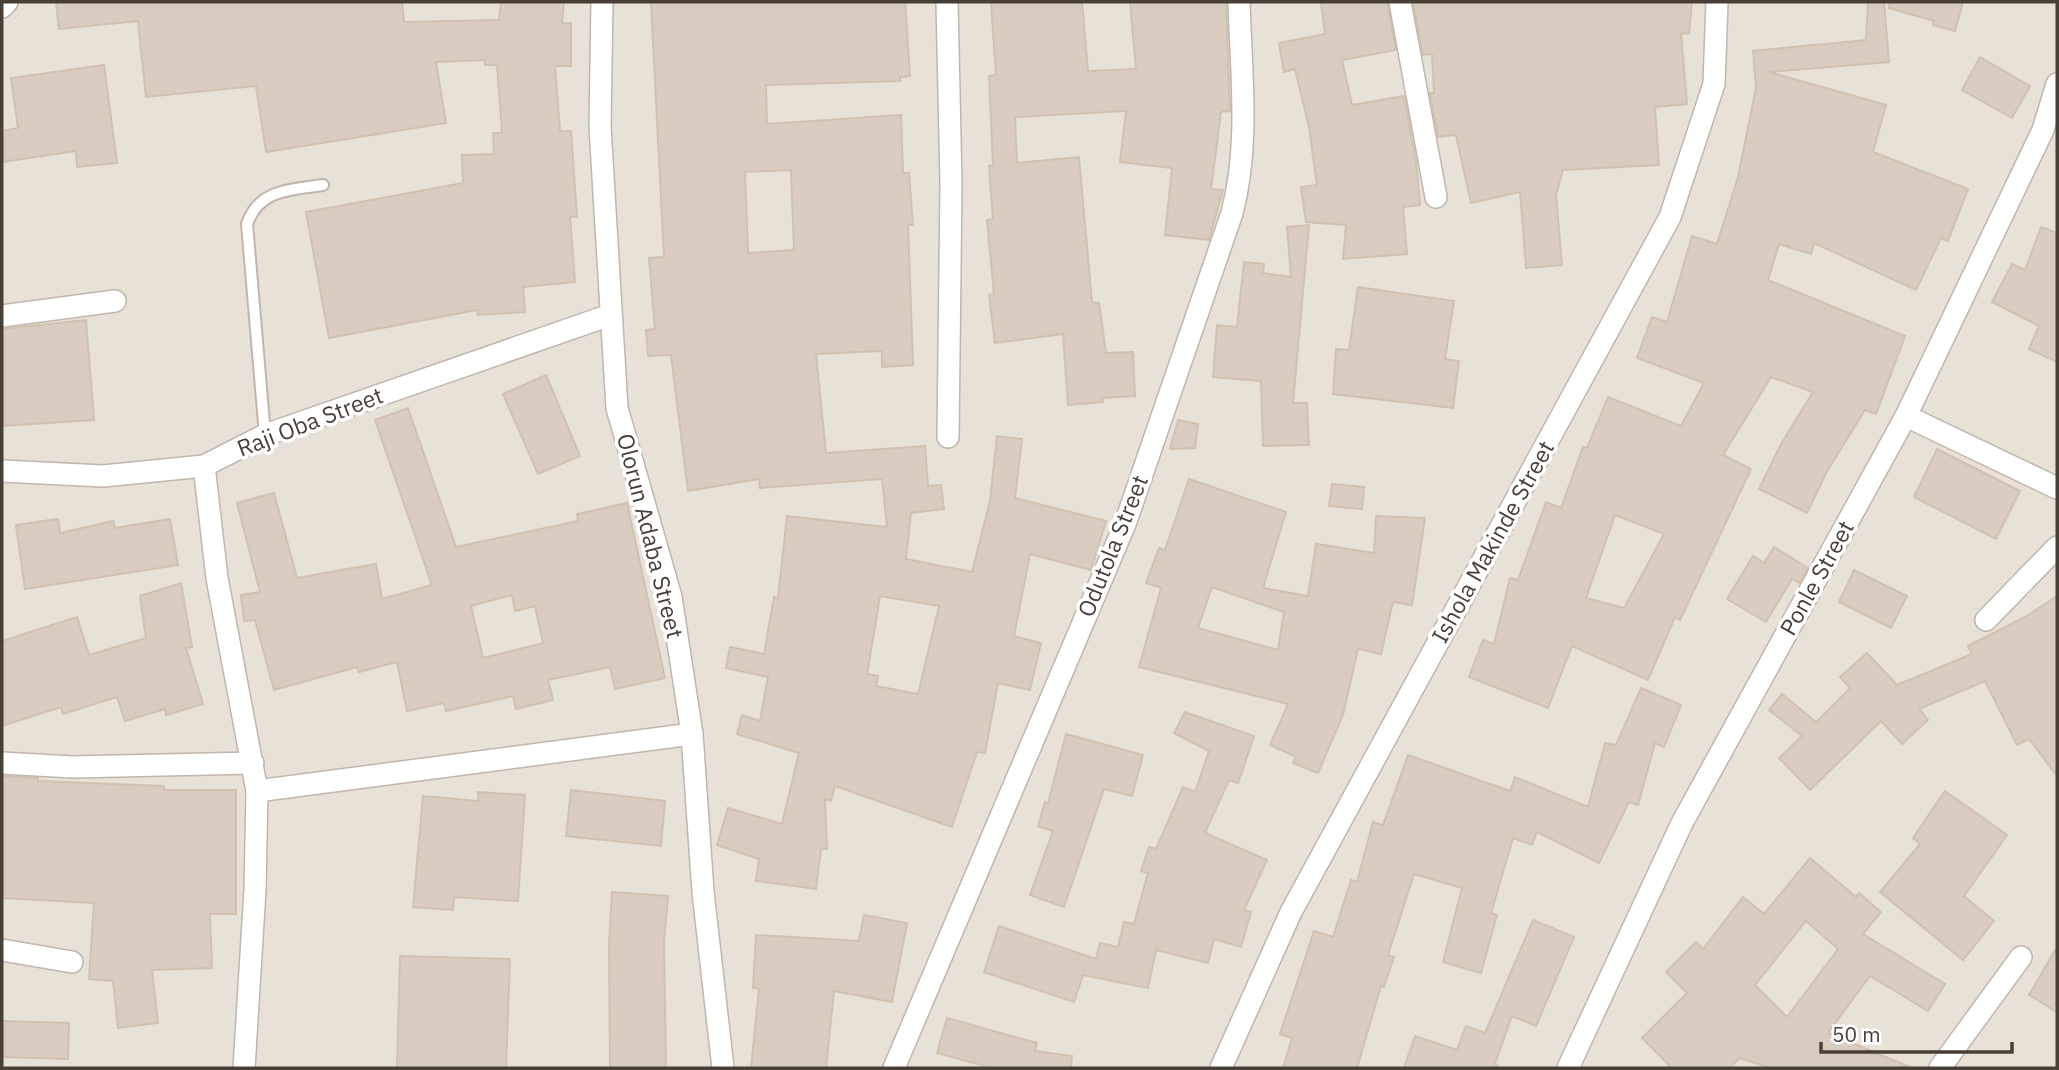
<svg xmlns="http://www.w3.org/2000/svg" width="2059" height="1070" viewBox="0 0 2059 1070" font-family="'IBM Plex Sans',sans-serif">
  <rect width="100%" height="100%" fill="#f4efe9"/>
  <!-- residential -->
  <rect fill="#e8e1d7" x="2" y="2" width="2055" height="1066"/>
  <!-- building -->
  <g fill="#d9cdc1" stroke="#d1c1b1" stroke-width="2" fill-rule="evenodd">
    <polygon points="56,2 402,2 404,22 499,20 501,2 564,2 562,23 571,23 571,66 555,66 560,131 571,131 577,217 570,217 575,282 523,287 525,312 478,315 477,310 329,338 306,212 463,183 462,155 494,154 493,133 502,133 497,65 485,65 485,60 436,62 446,123 266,152 256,86 146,97 138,21 59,29"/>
    <path d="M651,2H905L910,76L900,77V81L766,85L767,124L901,115L903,173H909L913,225H908L913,365L882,367V351L816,354L826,453L925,446L928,486L941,485L944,509L911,513L906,559L972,572L990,501L997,436L1022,439L1015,498L1106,521L1091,570L1030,554L1014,636L1041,643L1030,690L998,683L985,753L977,752L952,827L835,786L831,801L825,799L827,849H821L816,889L756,881L759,859L717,845L728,808L782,824L799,753L737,734L742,715L760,721L768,677L726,668L730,647L764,654L774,597L778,598L787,516L887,527L882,479L760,488L759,479L688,491L671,355L648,356L646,330L655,329L649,258L664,257ZM791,170L794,250L748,253L745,172ZM880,596L939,606L918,694L876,686L878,676L867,674Z"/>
    <polygon points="991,2 1082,2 1088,71 1136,69 1130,2 1226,2 1230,111 1221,112 1211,189 1223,190 1209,240 1165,235 1172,168 1120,162 1126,111 1015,117 1017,163 1079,157 1092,302 1099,303 1106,353 1133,352 1135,396 1102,398 1103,402 1068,405 1063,334 995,343 989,295 994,294 987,220 993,219 989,166 993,165 989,76 996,75"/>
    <polygon points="1321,2 1387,2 1396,50 1342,60 1352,105 1404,96 1416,161 1420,205 1403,207 1407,254 1343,259 1346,225 1306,222 1301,187 1317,185 1309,127 1295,69 1284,72 1279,43 1325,34"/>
    <polygon points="1413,2 1692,2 1689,34 1681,33 1687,104 1655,107 1659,165 1563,170 1556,195 1562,265 1526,268 1520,192 1471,203 1456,135 1438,137 1430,93 1434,93 1432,54 1423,55"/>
    <path d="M1868,2H1884L1889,62L1769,72L1886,105L1873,152L1968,189L1948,241L1941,238L1916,290L1814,243L1811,254L1779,244L1768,280L1905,336L1876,414L1865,410L1826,473L1807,513L1759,489L1781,444L1813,392L1771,377L1723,455L1751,469L1680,620L1675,617L1648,680L1572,646L1548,708L1469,677L1483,640L1494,644L1510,578L1518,580L1546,502L1561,508L1583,447L1587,448L1608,397L1681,426L1704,383L1637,358L1652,317L1667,322L1692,236L1717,244L1738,177L1756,88L1753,51L1866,40ZM1615,515L1664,534L1624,608L1586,598Z"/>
    <polygon points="1890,2 1963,2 1955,31 1933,25 1934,21 1889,8"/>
    <polygon points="1980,57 2030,86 2012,118 1962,90"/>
    <polygon points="104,65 117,163 77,167 76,151 2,162 2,131 18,128 11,78"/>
    <polygon points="1309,225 1293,403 1307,403 1309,445 1263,446 1261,381 1213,377 1217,325 1237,327 1244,262 1264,264 1263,273 1291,277 1287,227"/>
    <polygon points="2041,227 2057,233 2057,362 2029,349 2039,326 1992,302 2012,264 2025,270"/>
    <polygon points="1358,287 1454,301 1445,359 1459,361 1453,408 1333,394 1336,349 1349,350"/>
    <polygon points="86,320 94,420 2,426 2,329"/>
    <polygon points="546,375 580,456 538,474 503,394"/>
    <path d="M408,408L456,547L578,521L577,514L627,503L665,678L615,689L610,667L548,680L553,700L516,709L513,696L446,711L444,703L407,711L397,662L359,672L357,667L274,690L255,620L244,621L241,595L260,592L237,503L274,493L297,578L376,564L382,599L432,585L375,420ZM512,595L515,611L535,606L543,643L483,658L471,606Z"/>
    <polygon points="1178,420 1198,424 1195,448 1170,449"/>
    <polygon points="1937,449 2020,491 1996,539 1914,497"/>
    <path d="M1189,479L1286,512L1263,588L1308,596L1316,544L1374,553L1376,516L1425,518L1412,605L1393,602L1381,654L1358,649L1343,715L1318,773L1293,763L1296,757L1270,745L1288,704L1139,667L1161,588L1146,583L1159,548L1165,550ZM1212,587L1284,612L1278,650L1198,628Z"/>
    <polygon points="1332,484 1364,487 1362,509 1329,506"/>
    <polygon points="58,519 60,533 113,521 115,528 170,519 178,565 25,589 16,525"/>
    <polygon points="1774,547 1808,568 1799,583 1792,579 1766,622 1727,599 1753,556 1764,563"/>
    <polygon points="1854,570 1907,596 1891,628 1839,602"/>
    <polygon points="181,583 192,647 186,648 203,704 166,715 165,709 125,721 117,697 63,714 61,707 2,726 2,641 77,617 89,655 146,638 140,596"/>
    <polygon points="2057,596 2057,776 2029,739 2017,745 1985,681 1919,709 1928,720 1902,744 1881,721 1810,790 1779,758 1802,736 1769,710 1782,694 1816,722 1850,688 1840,677 1867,653 1897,685 1972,654 1968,646 2027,616"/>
    <polygon points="1641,688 1681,705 1664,747 1655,743 1638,805 1629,802 1599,863 1537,832 1532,845 1513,838 1491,913 1497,915 1481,973 1443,962 1462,888 1414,874 1388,955 1394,957 1384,987 1381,986 1357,1068 1283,1068 1292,1038 1280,1034 1314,931 1333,937 1351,880 1357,882 1373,822 1383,825 1408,755 1510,791 1515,777 1588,807 1605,743 1616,745"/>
    <polygon points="1185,712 1254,736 1238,783 1229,780 1205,833 1267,860 1244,910 1251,912 1241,947 1214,939 1208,963 1156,950 1148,988 1083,975 1074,1002 984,972 999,926 1096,959 1100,943 1118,947 1124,922 1134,924 1148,873 1141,871 1149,847 1156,849 1183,787 1195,792 1209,751 1174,733"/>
    <polygon points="1066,734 1143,755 1132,796 1104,789 1064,907 1030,895 1053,831 1038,826 1045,802 1048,803"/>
    <polygon points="2,776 38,778 38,781 164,786 164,790 236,790 236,914 210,914 212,968 152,970 158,1023 118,1028 113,981 89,979 94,903 2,898"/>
    <polygon points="571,790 665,801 661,846 566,836"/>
    <polygon points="1945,791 2007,835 1964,896 1994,921 1963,960 1880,892 1920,844 1913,838"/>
    <polygon points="478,792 525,795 518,901 454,897 453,910 413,907 423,796 478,801"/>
    <path d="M1810,858L1856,897L1859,893L1881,912L1863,934L1945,984L1928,1011L1870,976L1828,1033L1912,1068H1770L1740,1058L1729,1068H1672L1642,1038L1687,993L1666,972L1696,942L1703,949L1743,897L1764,914ZM1806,921L1838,949L1787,1017L1755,985Z"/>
    <polygon points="612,892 668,896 664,942 666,1068 610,1068 609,944"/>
    <polygon points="864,915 907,923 892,1002 834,991 826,1068 751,1068 759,989 753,988 756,935 859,941"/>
    <polygon points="1533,920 1574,937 1536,1026 1512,1016 1495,1064 1499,1068 1404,1068 1415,1036 1457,1050 1466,1026 1485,1033"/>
    <polygon points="2057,947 2057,1012 2029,995"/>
    <polygon points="400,956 510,959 506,1068 397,1068"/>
    <polygon points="947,1018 1037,1043 1035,1051 1072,1056 1071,1068 992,1068 937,1053"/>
    <polygon points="2,1021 69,1023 68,1059 2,1057"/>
  </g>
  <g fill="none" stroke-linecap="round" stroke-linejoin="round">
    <defs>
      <path id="lane" d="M265,435L247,224C259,189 290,190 323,185"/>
      <g id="street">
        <polyline points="602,2 600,127 617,408 671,597 692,734 703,892 723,1068"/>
        <polyline points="947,2 951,184 948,437"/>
        <polyline points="1400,2 1436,197"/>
        <polyline points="2,7 7,2"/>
        <polyline points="2,316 115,301"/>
        <polyline points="1906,416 2057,488"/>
        <polyline points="204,466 217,578 257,791 255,890 244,1068"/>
        <polyline points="2,471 103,476 204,466 265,435 610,315"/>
        <polyline points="1986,620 2057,547"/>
        <polyline points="2,763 72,767 253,763"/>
        <polyline points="257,791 692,734"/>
        <polyline points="2,950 72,962"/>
        <path d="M894,1068L1125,524L1232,213C1250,145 1241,72 1239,2"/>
        <polyline points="1221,1068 1291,912 1670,217 1714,84 1717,2"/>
        <polyline points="1568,1068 1682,823 1906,416 2043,130 2057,84"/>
        <polyline points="1940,1068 2021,957"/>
      </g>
    </defs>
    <!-- lane casing -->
    <use href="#lane" stroke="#c0b6ab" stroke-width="14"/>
    <!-- street casing -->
    <use href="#street" stroke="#c0b6ab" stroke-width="24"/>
    <!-- lane -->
    <use href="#lane" stroke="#fff" stroke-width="10"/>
    <!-- street -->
    <use href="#street" stroke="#fff" stroke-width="21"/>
  </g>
  <g text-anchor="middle" stroke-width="7" stroke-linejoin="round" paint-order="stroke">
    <!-- street labels -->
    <g font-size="23" fill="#483f37" stroke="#fff">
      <text transform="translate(310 422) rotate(-21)" y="8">Raji Oba Street</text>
      <text transform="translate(650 536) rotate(76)" y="8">Olorun Adaba Street</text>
      <text transform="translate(1493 542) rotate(-61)" y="8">Ishola Makinde Street</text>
      <text transform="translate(1113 546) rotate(-68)" y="8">Odutola Street</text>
      <text transform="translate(1817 578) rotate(-61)" y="8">Ponle Street</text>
    </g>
  </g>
  <!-- border -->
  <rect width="2059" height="1070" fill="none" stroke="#483f37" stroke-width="7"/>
  <!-- scale -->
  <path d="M1821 1042v10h191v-10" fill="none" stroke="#483f37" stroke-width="3.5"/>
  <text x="1832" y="1042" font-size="21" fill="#483f37" stroke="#ffffff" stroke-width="5" paint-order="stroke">50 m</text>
</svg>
